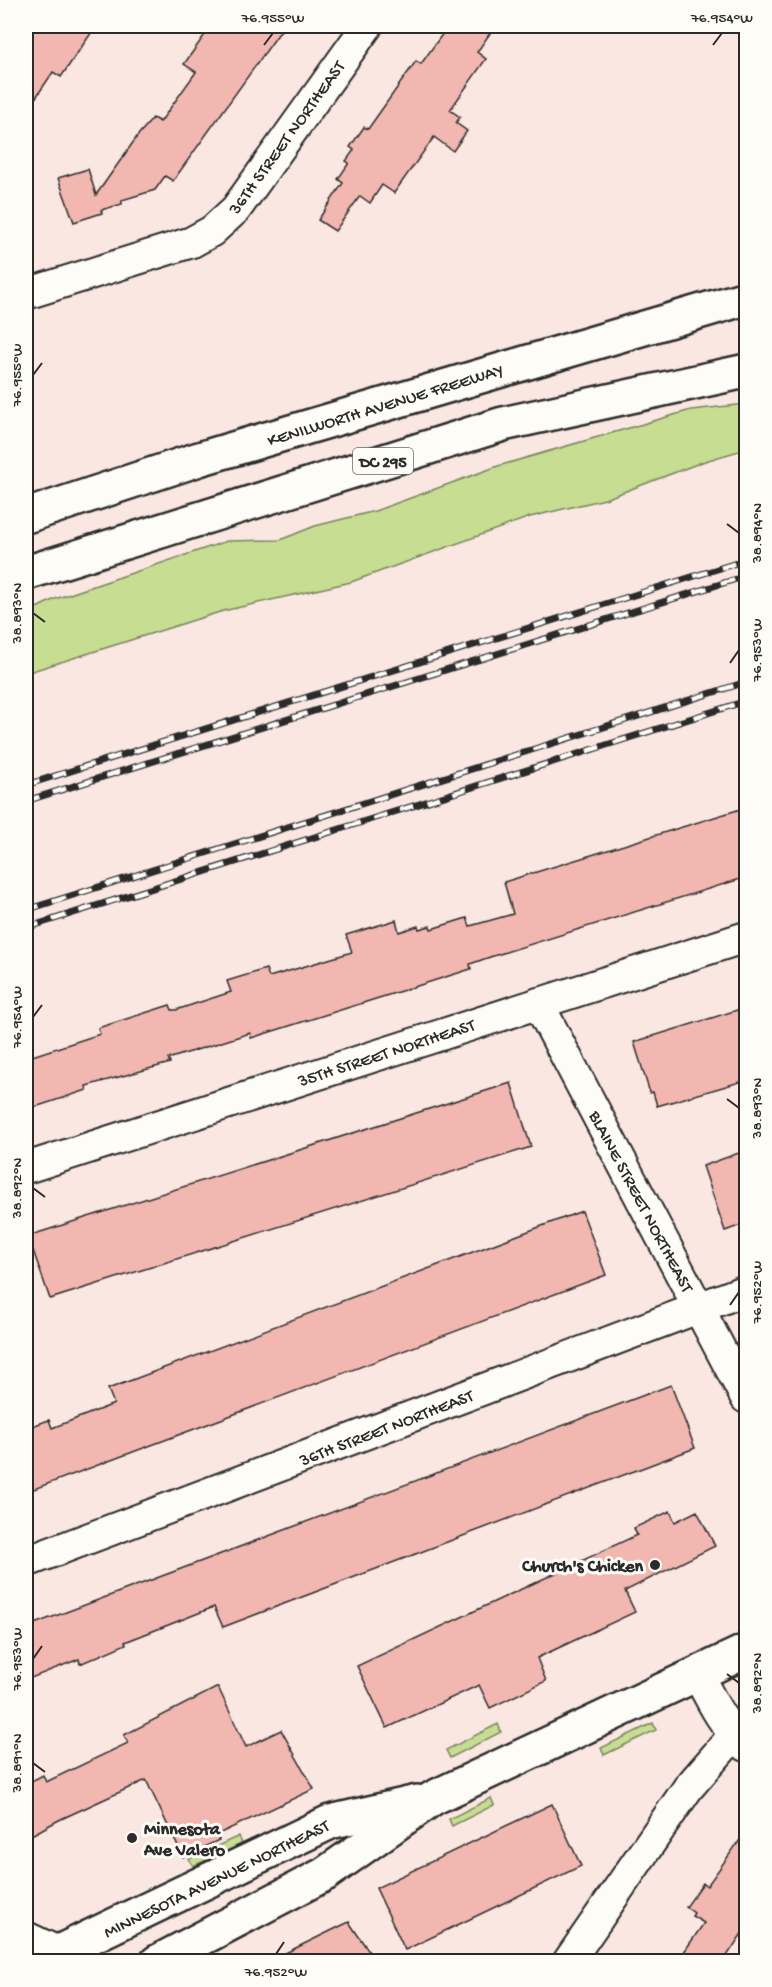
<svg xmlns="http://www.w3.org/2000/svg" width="772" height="1987" viewBox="0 0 772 1987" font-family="'Gochi Hand',sans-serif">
  <rect width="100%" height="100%" fill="#fae7e2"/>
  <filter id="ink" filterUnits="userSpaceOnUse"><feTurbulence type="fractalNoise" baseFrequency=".0167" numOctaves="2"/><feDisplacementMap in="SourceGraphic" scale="12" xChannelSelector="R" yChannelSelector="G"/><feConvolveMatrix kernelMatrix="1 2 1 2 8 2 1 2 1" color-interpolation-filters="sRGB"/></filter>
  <g filter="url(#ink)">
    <!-- green -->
    <g fill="#c6dd92" stroke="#78845e" stroke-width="1.5">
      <polygon points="746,404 746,449 705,461 605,499 530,517 351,582 223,611 26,673 26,613 55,599 227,541 280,540 315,526 375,511 498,466 691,410"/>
      <polygon points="653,1723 656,1730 604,1755 601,1748"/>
      <polygon points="498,1724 501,1732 450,1758 446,1750"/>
      <polygon points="491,1798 494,1805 452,1826 449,1819"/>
      <polygon points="239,1836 242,1844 193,1866 189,1859"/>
    </g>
    <!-- building -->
    <g fill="#f2b7b0" stroke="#2b2b2b" stroke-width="1.5">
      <polygon points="26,26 96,26 61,77 53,72 26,112"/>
      <polygon points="211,26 284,26 173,181 165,176 155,190 122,200 122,204 101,210 102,213 74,222 58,178 88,169 96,195 139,134 153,118 160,122 161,121 196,72 184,64"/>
      <polygon points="448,26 495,26 477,52 486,59 450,110 460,117 456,123 467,131 453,151 434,137 394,193 382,185 370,203 360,196 335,231 318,220 343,183 338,179 349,163 346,161 354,150 350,147 364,127 368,129 416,61 421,64"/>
      <polygon points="747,807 747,877 490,957 470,964 471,969 398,992 251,1038 250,1033 168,1059 170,1063 86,1086 87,1090 26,1110 26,1058 100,1034 98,1028 170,1005 172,1010 176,1010 231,992 227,981 266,969 269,977 352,952 346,935 396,920 399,932 418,926 419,929 430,926 431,929 467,918 470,926 513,914 504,882"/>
      <polygon points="747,1007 747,1080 657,1106 653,1092 650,1093 634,1042"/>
      <polygon points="511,1083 531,1147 50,1299 28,1236"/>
      <polygon points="747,1150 747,1223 725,1231 703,1166"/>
      <polygon points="582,1211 606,1275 26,1492 26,1428 49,1420 52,1428 114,1404 108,1389"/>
      <polygon points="671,1385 695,1448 223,1627 214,1607 125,1642 126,1644 80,1664 79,1659 26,1680 26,1627"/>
      <polygon points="670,1511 675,1522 697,1511 715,1546 625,1591 635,1612 537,1658 546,1681 490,1708 479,1685 387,1728 357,1666 637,1535 634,1528"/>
      <polygon points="218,1687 246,1747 281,1730 314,1789 216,1835 219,1840 183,1857 146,1780 59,1820 26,1838 26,1784 43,1775 46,1782 128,1743 124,1735"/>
      <polygon points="552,1804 581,1866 405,1950 376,1888"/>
      <polygon points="747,1830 747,1926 723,1962 677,1962 704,1923 692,1916 694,1913 686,1907 703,1883 707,1886"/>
      <polygon points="349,1922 376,1962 267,1962"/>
    </g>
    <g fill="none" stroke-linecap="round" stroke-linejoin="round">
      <defs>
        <g id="street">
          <polyline points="26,294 192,242 212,231 236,209 367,26"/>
          <polyline points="538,1003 746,1398"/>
          <polyline points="26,1168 746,937"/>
          <polyline points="26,1562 746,1290"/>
          <path d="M697,1673C711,1700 723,1726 746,1746"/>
          <polyline points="26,1937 60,1953"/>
          <polyline points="568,1962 688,1788 734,1735"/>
        </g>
        <g id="secondary">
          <polyline points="38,1962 330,1822 417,1802"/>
          <polyline points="157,1962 325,1874 433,1798 746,1651"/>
        </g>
        <g id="highway">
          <polyline points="26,516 199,459 746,298"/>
          <polyline points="26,573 503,424 746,371"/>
        </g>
      </defs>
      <!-- street casing -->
      <use href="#street" stroke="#2b2b2b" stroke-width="34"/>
      <!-- secondary casing -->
      <use href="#secondary" stroke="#2b2b2b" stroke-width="38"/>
      <!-- highway casing -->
      <use href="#highway" stroke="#2b2b2b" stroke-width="38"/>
      <!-- street -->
      <use href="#street" stroke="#fdfcf7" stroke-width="30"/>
      <!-- secondary -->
      <use href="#secondary" stroke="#fdfcf7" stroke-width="33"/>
      <!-- highway -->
      <use href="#highway" stroke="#fdfcf7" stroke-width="33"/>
      <defs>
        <g id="rail">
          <polyline points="26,785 746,560"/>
          <polyline points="26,801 746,576"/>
          <polyline points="26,910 746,682"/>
          <polyline points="26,928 746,701"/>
        </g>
      </defs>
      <!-- rail casing -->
      <use href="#rail" stroke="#2b2b2b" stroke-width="7"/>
      <!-- rail -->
      <use href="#rail" stroke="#fdfcf7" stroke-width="4.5" stroke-dasharray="14" stroke-linecap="butt"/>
    </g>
  </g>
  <!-- ticks -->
  <path fill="none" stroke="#2b2b2b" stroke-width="2" d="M264,45L273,33M713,45L722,33M33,375L42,363M727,524L739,533M33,613L45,622M730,663L739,650M33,1017L42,1005M727,1099L739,1108M33,1188L45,1197M730,1305L739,1292M33,1659L42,1646M727,1674L739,1683M33,1763L45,1772M276,1954L284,1942"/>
  <!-- markers -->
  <g fill="#2b2b2b" stroke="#fdfcf7" stroke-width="2">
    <circle cx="655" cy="1565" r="6"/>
    <circle cx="132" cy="1838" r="6"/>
  </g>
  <g text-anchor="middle" stroke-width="6" stroke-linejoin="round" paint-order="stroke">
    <!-- shield labels -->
    <rect fill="#fdfcf7" stroke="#6a6a68" stroke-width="1.5" x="353" y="448" width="60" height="26" rx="4.5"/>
    <g font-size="16" font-weight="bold" fill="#2b2b2b">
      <text x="383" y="467">DC 295</text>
    </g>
    <!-- street labels -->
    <g font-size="18" fill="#2b2b2b" stroke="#fdfcf7">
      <text transform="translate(286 137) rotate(-54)" y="6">36TH STREET NORTHEAST</text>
      <text transform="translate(385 404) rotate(-17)" y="6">KENILWORTH AVENUE FREEWAY</text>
      <text transform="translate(386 1052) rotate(-18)" y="6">35TH STREET NORTHEAST</text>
      <text transform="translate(642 1201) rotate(62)" y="6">BLAINE STREET NORTHEAST</text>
      <text transform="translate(386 1427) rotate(-21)" y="6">36TH STREET NORTHEAST</text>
      <text transform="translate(216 1878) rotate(-26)" y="6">MINNESOTA AVENUE NORTHEAST</text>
    </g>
    <!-- poi labels -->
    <g font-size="18" font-weight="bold" fill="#2b2b2b" stroke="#fdfcf7" text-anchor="end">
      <text x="643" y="1571">Church's Chicken</text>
      <text x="144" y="1834" text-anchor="start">Minnesota<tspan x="144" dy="21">Ave Valero</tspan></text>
    </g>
  </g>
  <!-- margin -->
  <rect width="772" height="1987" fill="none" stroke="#fdfcf7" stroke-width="66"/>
  <rect x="33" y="33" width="706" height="1921" fill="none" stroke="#2b2b2b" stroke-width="2"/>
  <g font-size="15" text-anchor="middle" fill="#2b2b2b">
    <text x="273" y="22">76.955°W</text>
    <text x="722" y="22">76.954°W</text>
    <text transform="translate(16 375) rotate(-90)" y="5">76.955°W</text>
    <text transform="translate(756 533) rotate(-90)" y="5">38.894°N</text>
    <text transform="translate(16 613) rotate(-90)" y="5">38.893°N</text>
    <text transform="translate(756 650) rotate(-90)" y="5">76.953°W</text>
    <text transform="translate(16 1017) rotate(-90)" y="5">76.954°W</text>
    <text transform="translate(756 1108) rotate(-90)" y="5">38.893°N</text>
    <text transform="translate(16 1188) rotate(-90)" y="5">38.892°N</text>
    <text transform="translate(756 1292) rotate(-90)" y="5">76.952°W</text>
    <text transform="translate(16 1659) rotate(-90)" y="5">76.953°W</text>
    <text transform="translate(756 1683) rotate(-90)" y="5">38.892°N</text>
    <text transform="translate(16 1763) rotate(-90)" y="5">38.891°N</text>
    <text x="276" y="1976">76.952°W</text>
  </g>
</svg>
